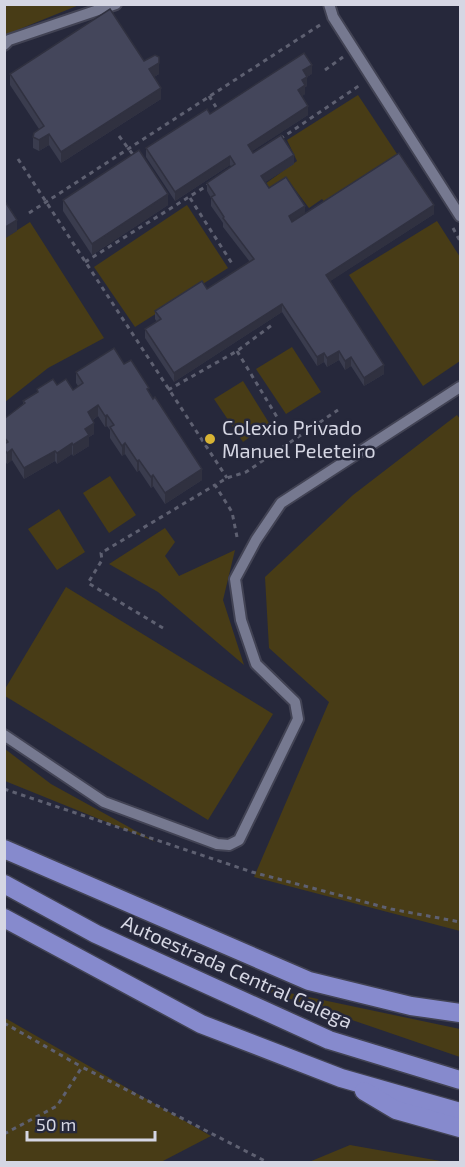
<svg xmlns="http://www.w3.org/2000/svg" width="465" height="1167" viewBox="0 0 465 1167" font-family="'Exo 2',sans-serif">
  <rect width="100%" height="100%" fill="#26283b"/>
  <!-- green -->
  <g fill="#483c16">
    <polygon points="5,4 79,4 79,5 5,35"/>
    <polygon points="358,95 399,157 328,206 322,199 309,208 288,180 274,191 265,184 297,161 287,140"/>
    <polygon points="187,205 228,268 135,327 94,267"/>
    <polygon points="437,221 460,257 460,361 423,386 349,275"/>
    <polygon points="30,222 104,338 48,368 5,402 5,238"/>
    <polygon points="292,347 321,392 286,414 256,369"/>
    <polygon points="243,381 269,423 243,442 214,399"/>
    <polygon points="457,415 460,419 460,931 254,877 329,702 269,648 265,577 353,495"/>
    <polygon points="110,476 136,515 109,533 83,493"/>
    <polygon points="59,509 85,552 57,570 28,529"/>
    <polygon points="165,528 175,542 165,556 179,576 235,550 223,600 244,665 158,592 109,564"/>
    <polygon points="66,587 273,714 208,820 5,696 5,689"/>
    <polygon points="5,749 51,784 156,842 5,781"/>
    <polygon points="247,984 460,1029 460,1057"/>
    <polygon points="4,1018 5,1018 211,1136 161,1162 5,1162"/>
    <polygon points="350,1145 446,1162 309,1162"/>
  </g>
  <g fill="none" stroke-linecap="round" stroke-linejoin="round">
    <defs>
      <g id="service">
        <polyline points="329,4 333,17 460,216"/>
        <polyline points="4,45 9,40 116,4"/>
        <polyline points="4,735 104,802 217,844 229,845 239,840 298,719 295,702 256,664 241,620 235,579 256,540 281,503 460,387"/>
      </g>
      <g id="motorway">
        <polyline points="4,849 309,981 411,1006 460,1013"/>
        <polyline points="4,884 96,934 329,1040 460,1080"/>
        <polyline points="4,918 201,1024 341,1078 460,1112"/>
        <polyline points="364,1091 396,1110 460,1128"/>
      </g>
    </defs>
    <!-- service casing -->
    <use href="#service" stroke="#424354" stroke-width="14"/>
    <!-- motorway casing -->
    <use href="#motorway" stroke="#424354" stroke-width="21"/>
    <!-- path -->
    <g stroke="#5e6071" stroke-width="3" stroke-dasharray="4.5 4.5" stroke-linecap="butt">
      <polyline points="325,70 343,57"/>
      <polyline points="209,96 216,107"/>
      <polyline points="119,136 134,156"/>
      <polyline points="280,139 360,85 361,87"/>
      <polyline points="18,159 227,478"/>
      <polyline points="190,198 233,265"/>
      <polyline points="29,213 323,23"/>
      <polyline points="453,228 460,241"/>
      <polyline points="85,262 208,185"/>
      <polyline points="237,351 277,417"/>
      <polyline points="168,390 237,351 272,325"/>
      <polyline points="237,537 232,512 215,485 227,478 246,472 338,410"/>
      <polyline points="163,628 88,583 102,560 101,553 215,485"/>
      <polyline points="4,789 252,872 391,909 460,922"/>
      <polyline points="4,1023 82,1067"/>
      <polyline points="4,1134 57,1106 82,1067 267,1162"/>
    </g>
    <!-- service -->
    <use href="#service" stroke="#767990" stroke-width="10"/>
    <!-- motorway -->
    <use href="#motorway" stroke="#868acd" stroke-width="18"/>
  </g>
  <!-- wall -->
  <g fill="#3a3c4e">
    <polygon points="144,61 159,74 154,77 161,99 61,163 49,145 39,151 33,148 33,137 39,129 10,85 10,74"/>
    <polygon points="312,74 307,77 307,86 305,87 305,94 302,96 308,115 252,151 253,153 294,164 265,182 269,188 305,214 434,214 330,281 384,374 364,386 351,366 345,370 339,360 327,367 324,362 317,366 282,312 174,382 145,338 145,329 157,322 155,319 155,311 207,289 250,262 223,227 223,223 211,206 211,198 207,191 207,183 231,167 230,165 175,201 146,157 146,148 210,114"/>
    <polygon points="63,200 168,205 92,255 63,211"/>
    <polygon points="124,364 149,393 202,480 165,504 153,486 151,488 139,470 137,472 125,454 122,456 110,438 110,430 107,426 105,427 98,416 93,420 94,434 89,437 89,446 73,456 72,454 57,464 55,461 24,479 12,460 7,464 4,460 4,419 23,404 23,401 37,393 37,389 57,385 73,390 78,386 76,383 76,372"/>
  </g>
  <!-- shaded-wall -->
  <g fill="#303140">
    <polygon points="159,63 159,74 149,80 149,69"/>
    <polygon points="312,65 312,74 303,79 303,70"/>
    <polygon points="307,77 307,86 305,87 305,94 298,99 298,90 302,80"/>
    <polygon points="161,88 161,99 61,163 61,152"/>
    <polygon points="308,106 308,115 248,154 248,145"/>
    <polygon points="49,134 49,145 39,151 39,140"/>
    <polygon points="294,155 294,164 261,185 261,176"/>
    <polygon points="230,156 230,165 175,201 175,192"/>
    <polygon points="168,194 168,205 92,255 92,244"/>
    <polygon points="434,205 434,214 326,284 326,275"/>
    <polygon points="305,206 305,215 289,225 289,216"/>
    <polygon points="17,220 17,231 4,239 4,228"/>
    <polygon points="282,304 282,312 174,382 174,373"/>
    <polygon points="339,351 339,360 327,367 327,358"/>
    <polygon points="324,353 324,362 317,366 317,357"/>
    <polygon points="351,357 351,366 345,370 345,361"/>
    <polygon points="384,365 384,374 364,386 364,378"/>
    <polygon points="98,405 98,416 88,423 88,412"/>
    <polygon points="107,415 107,426 105,427 105,416"/>
    <polygon points="94,423 94,434 89,437 89,446 73,456 73,445 85,429"/>
    <polygon points="72,443 72,454 57,464 57,453"/>
    <polygon points="125,443 125,454 122,456 122,446"/>
    <polygon points="12,449 12,460 7,464 7,453"/>
    <polygon points="55,451 55,461 24,479 24,468"/>
    <polygon points="139,460 139,470 137,472 137,461"/>
    <polygon points="202,469 202,480 165,504 165,493"/>
    <polygon points="153,475 153,486 151,488 151,477"/>
  </g>
  <!-- building -->
  <g fill="#44465b" stroke="#303140" stroke-width="1.5">
    <polygon points="110,9 144,61 155,55 159,57 159,63 149,69 161,88 61,152 49,134 39,140 33,137 34,133 44,126 10,74"/>
    <polygon points="304,53 312,65 303,70 307,77 302,80 305,85 298,90 308,106 248,145 253,153 281,135 294,155 261,176 269,188 286,177 305,206 289,216 292,222 399,153 434,205 326,275 384,365 364,378 351,357 345,361 339,351 327,358 324,353 317,357 282,304 174,373 145,329 161,319 155,311 202,281 207,289 254,259 223,218 224,217 211,197 215,195 207,183 235,164 230,156 175,192 146,148 207,109 210,114"/>
    <polygon points="139,150 168,194 92,244 63,200"/>
    <polygon points="4,200 17,220 4,228"/>
    <polygon points="114,348 124,364 131,360 149,388 147,389 153,399 155,397 202,469 165,493 153,475 151,477 139,460 137,461 125,443 122,446 110,427 114,425 107,415 105,416 98,405 88,412 94,423 85,429 89,435 73,445 72,443 57,453 55,451 24,468 12,449 7,453 4,449 4,444 8,442 4,437 4,419 25,403 23,401 38,392 37,389 53,379 57,385 66,379 73,390 83,383 76,372"/>
  </g>
  <!-- markers -->
  <circle fill="#d8b434" stroke="#26283b" stroke-width="2" cx="210" cy="439" r="6"/>
  <g text-anchor="middle" stroke-width="5" stroke-linejoin="round" paint-order="stroke">
    <!-- poi labels -->
    <g font-size="20" fill="#d5d6e3" stroke="#26283b" text-anchor="start">
      <text x="222" y="435">Colexio Privado<tspan x="222" dy="23">Manuel Peleteiro</tspan></text>
    </g>
    <!-- street labels -->
    <g font-size="20" fill="#d5d6e3" stroke="#26283b">
      <text transform="translate(237 972) rotate(24)" y="7">Autoestrada Central Galega</text>
    </g>
  </g>
  <!-- border -->
  <rect width="465" height="1167" fill="none" stroke="#d5d6e3" stroke-width="12"/>
  <!-- scale -->
  <path d="M27 1131v9h128v-9" fill="none" stroke="#d5d6e3" stroke-width="3"/>
  <text x="36" y="1131" font-size="18" fill="#d5d6e3" stroke="#26283b" stroke-width="4.5" paint-order="stroke">50 m</text>
</svg>
